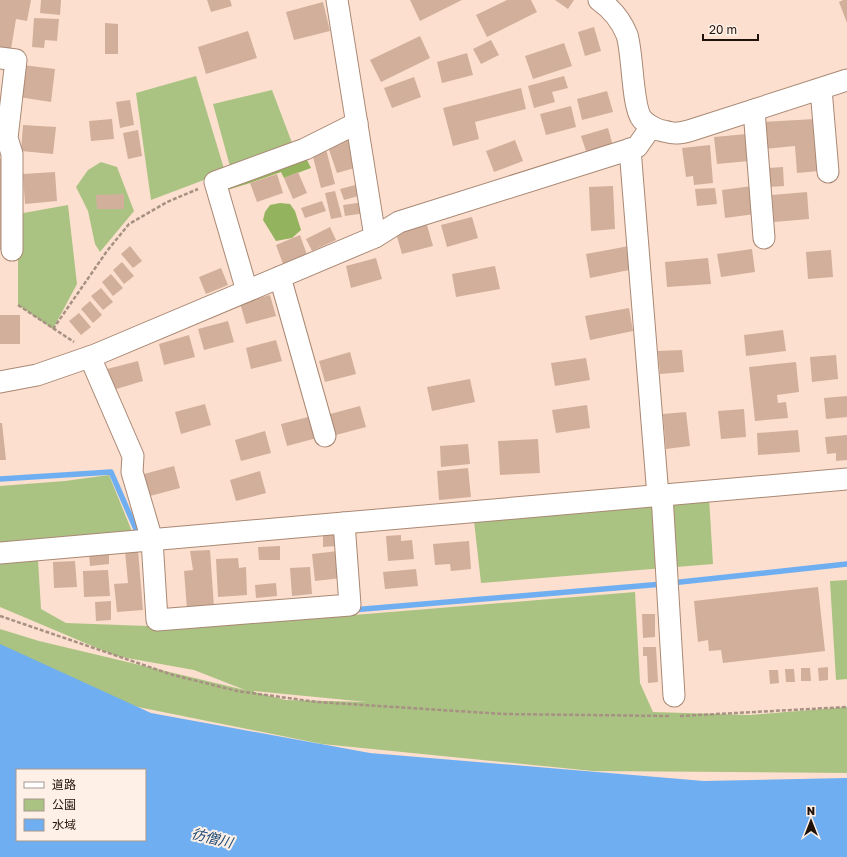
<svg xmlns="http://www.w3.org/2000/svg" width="847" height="857" viewBox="0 0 847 857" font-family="'Golos Text','Noto Sans JP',sans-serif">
  <rect width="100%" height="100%" fill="#fcdfce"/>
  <!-- green -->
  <g fill="#aac382" fill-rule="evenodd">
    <polygon points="196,76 225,172 151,200 136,93"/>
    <polygon points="272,90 294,148 231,170 213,104"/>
    <polygon points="101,162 117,167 134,211 100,252 95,244 88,211 76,187 88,170"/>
    <polygon points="68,205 77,284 53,329 18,305 18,214"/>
    <path d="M109,475L133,534L38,560L41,609L66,623L147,626L256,623L635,592L640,683L653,712L750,715L847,707V773L593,771L322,744L138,707L0,657V629L39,641L245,690L194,670L116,656L0,607V486L65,481ZM254,692V691L367,702L286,700Z"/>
    <polygon points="709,497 713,564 481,583 473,512"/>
    <polygon points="847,580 847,679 836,680 830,581"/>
  </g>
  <!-- forest -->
  <g fill="#94b35e">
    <polygon points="305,156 311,168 284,178 281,172 250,183 224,191 215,182"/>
    <polygon points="280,203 290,204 295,211 301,230 292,238 276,241 263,220 265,212 270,205"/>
  </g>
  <!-- water -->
  <path fill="#6faff1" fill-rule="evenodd" d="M0,644L151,713L370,753L704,781L847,778V857H0ZM17,770H145V840H17Z"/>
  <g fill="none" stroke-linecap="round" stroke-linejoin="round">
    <!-- stream -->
    <g stroke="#6faff1" stroke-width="5.5">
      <polyline points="0,479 111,472 139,536"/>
      <polyline points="671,583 847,564"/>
      <polyline points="352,610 663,584"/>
    </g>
  </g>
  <!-- building -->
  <g fill="#d2af9b">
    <polygon points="0,0 31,0 27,21 16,19 11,49 0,48"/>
    <polygon points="41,0 61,0 60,15 40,13"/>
    <polygon points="207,0 230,0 232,6 211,12"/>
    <polygon points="410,0 462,0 420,21"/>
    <polygon points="507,0 531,0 537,12 487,37 476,15"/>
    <polygon points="555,0 574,0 568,9"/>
    <polygon points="843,0 847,0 847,23 839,2"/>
    <polygon points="323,2 330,31 294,40 286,12"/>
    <polygon points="34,18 59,19 57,41 45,40 44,48 32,47"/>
    <polygon points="105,23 118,24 118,54 105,54"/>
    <polygon points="594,27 601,51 585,56 578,32"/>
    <polygon points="248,31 257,58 206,74 198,47"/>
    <polygon points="420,36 430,58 381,82 370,60"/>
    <polygon points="491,40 499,55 481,64 473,49"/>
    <polygon points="564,43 572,66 533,79 525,56"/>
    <polygon points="467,53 473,75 442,83 437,62"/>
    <polygon points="23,65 55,69 51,102 19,97"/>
    <polygon points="564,76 568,88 552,92 555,102 534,108 528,86"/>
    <polygon points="414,77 421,97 392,108 384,88"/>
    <polygon points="521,88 526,109 475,122 479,139 453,146 443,108"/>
    <polygon points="607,91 613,112 582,120 577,99"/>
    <polygon points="130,100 134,125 120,128 116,102"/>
    <polygon points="571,106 576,127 546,135 540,114"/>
    <polygon points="112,119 114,139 91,141 89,121"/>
    <polygon points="815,119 819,171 797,173 795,146 764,149 762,122"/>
    <polygon points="23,125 56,127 53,154 21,151"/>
    <polygon points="608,128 613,146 587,154 581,136"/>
    <polygon points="138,130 142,156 128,159 123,133"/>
    <polygon points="747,134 749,161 717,164 714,137"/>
    <polygon points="349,137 358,167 337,173 327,144"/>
    <polygon points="515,140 523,161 494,172 486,151"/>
    <polygon points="710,145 713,183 694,185 693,176 686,177 682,148"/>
    <polygon points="326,149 335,184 321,188 312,153"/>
    <polygon points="7,158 12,250 0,250 0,159"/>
    <polygon points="783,167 784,186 769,187 768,168"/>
    <polygon points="55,172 57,201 25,204 23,174"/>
    <polygon points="298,172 307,193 293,199 284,178"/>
    <polygon points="277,174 283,193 257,202 250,183"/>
    <polygon points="359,184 362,195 344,200 340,189"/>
    <polygon points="613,186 615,229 591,231 589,187"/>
    <polygon points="752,186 755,214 725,218 722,190"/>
    <polygon points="715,188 717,204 697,206 695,189"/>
    <polygon points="335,191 342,217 331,219 325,193"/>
    <polygon points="807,192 809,219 774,222 772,195"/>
    <polygon points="124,194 124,209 97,209 96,195"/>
    <polygon points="322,201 326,211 305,218 301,208"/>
    <polygon points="364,202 365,213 345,216 343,205"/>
    <polygon points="472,217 478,238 447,247 441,225"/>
    <polygon points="427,225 433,246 402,254 396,233"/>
    <polygon points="330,227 336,240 312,251 306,239"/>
    <polygon points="300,235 307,255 283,264 276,245"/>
    <polygon points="130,246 142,261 133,268 121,254"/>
    <polygon points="629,246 634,269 590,278 586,254"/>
    <polygon points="752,249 755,272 721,277 717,254"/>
    <polygon points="831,250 833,277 808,279 806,252"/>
    <polygon points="376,258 382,279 351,288 346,266"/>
    <polygon points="708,258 711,284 667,287 665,262"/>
    <polygon points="122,262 134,276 124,284 113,270"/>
    <polygon points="495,266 500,289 456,297 452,274"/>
    <polygon points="221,268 228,285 206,294 199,277"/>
    <polygon points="111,274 123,288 113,296 102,282"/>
    <polygon points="101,288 113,302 103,310 91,296"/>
    <polygon points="270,295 276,316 246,324 240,303"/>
    <polygon points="90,301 102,315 93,323 81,309"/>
    <polygon points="629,308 633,331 590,340 585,316"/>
    <polygon points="79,313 91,327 81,335 69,321"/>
    <rect x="0" y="315" width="20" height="29"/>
    <polygon points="228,321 234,342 204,350 198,329"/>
    <polygon points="783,330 786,351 746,356 744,335"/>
    <polygon points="189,335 195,357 164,365 159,344"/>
    <polygon points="276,340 282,361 251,369 246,348"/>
    <polygon points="682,350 684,372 660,374 658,351"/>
    <polygon points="350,352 356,374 325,382 319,361"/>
    <polygon points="836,355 838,379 812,382 810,357"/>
    <polygon points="586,358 590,380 555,386 551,363"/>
    <polygon points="138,361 143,381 113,390 107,369"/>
    <polygon points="796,362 799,392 777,395 778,403 786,402 788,418 755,421 749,367"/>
    <polygon points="470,379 475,402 432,411 427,387"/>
    <polygon points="847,396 847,417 826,419 824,398"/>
    <polygon points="205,404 211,425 181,434 175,412"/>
    <polygon points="587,405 590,428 556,433 552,410"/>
    <polygon points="360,406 366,427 336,435 330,414"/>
    <polygon points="744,409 746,437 721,439 718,411"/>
    <polygon points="686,412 690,446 666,449 663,414"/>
    <polygon points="312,416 317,438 287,446 281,424"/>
    <polygon points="0,423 2,423 6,460 0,460"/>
    <polygon points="798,430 800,452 758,455 757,433"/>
    <polygon points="265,431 271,453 241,461 235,440"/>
    <polygon points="847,435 847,460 836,461 836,453 827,454 825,437"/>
    <polygon points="538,439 540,473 500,475 498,441"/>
    <polygon points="468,444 470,464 441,467 440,446"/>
    <polygon points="174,466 180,488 150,496 144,474"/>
    <polygon points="468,468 471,497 439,500 437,471"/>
    <polygon points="260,471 266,493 236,501 230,480"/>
    <polygon points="335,531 336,546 323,547 323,532"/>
    <polygon points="401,535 401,541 412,540 414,559 388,561 386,536"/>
    <polygon points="469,541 471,569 451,571 450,564 435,565 433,544"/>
    <polygon points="280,546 280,560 259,560 258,547"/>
    <polygon points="138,550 143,610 117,612 114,584 128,583 125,551"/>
    <polygon points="210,550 214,607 187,609 184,571 193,570 190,551"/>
    <polygon points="338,551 341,578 315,581 312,554"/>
    <polygon points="109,552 109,564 90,566 89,553"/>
    <polygon points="238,558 239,568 246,567 247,595 218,597 216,559"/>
    <polygon points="75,561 77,587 54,588 53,562"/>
    <polygon points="310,567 312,594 292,596 290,568"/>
    <polygon points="416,569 418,586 385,589 383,572"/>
    <polygon points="108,570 110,596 84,597 83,571"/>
    <polygon points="276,583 277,596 256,598 255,585"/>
    <polygon points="818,587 825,651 723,663 721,650 709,651 708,640 698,642 694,601"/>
    <polygon points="111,601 111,620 96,621 95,602"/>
    <polygon points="642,614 655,614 655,637 643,638"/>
    <polygon points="643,647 656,647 658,682 648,683 647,656 643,656"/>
    <polygon points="828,667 828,680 819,681 818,668"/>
    <polygon points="801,668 810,668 811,681 801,681"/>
    <polygon points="785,669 794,669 795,682 786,682"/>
    <polygon points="769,670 778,670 779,683 770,684"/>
  </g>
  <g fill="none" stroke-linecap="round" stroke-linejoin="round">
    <defs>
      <g id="minor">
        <polyline points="337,0 375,237"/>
        <path d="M599,0C612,9 621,20 627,35C633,54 632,107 642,119C646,124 652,127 659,130C665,131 672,134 677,133C683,133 689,131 695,129L847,80"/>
        <polyline points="0,58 16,60 7,138 12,154 12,250"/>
        <polyline points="821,89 828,172"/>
        <polyline points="754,110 764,238"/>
        <polyline points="630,149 658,496"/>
        <polyline points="280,277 325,436"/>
        <polyline points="247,291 215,182 305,149 357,123"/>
        <polyline points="90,357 133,456 132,472 152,540 157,620 350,605 344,523"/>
        <polyline points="0,382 37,375 95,355 375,237 399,222 637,147 651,127"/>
        <polyline points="662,495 674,696"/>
        <polyline points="0,553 847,479"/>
      </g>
    </defs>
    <!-- minor casing -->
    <use href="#minor" stroke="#a98874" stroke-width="23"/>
    <!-- path -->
    <g stroke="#a79183" stroke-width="2.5" stroke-dasharray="4 2" stroke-linecap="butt">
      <polyline points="18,305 74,342"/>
      <polyline points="53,329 107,251 129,224 167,202 198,189"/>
      <polyline points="0,616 173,675 237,691 317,702 503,714 669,716"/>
      <polyline points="680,716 847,707"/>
    </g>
    <!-- minor -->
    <use href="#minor" stroke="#fff" stroke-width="21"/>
  </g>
  <g text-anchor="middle" stroke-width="4" stroke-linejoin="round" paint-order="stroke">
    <!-- water labels -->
    <g font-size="14" font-style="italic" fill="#1d4a75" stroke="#fff0e7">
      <text transform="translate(212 838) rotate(14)" y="5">彷僧川</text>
    </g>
  </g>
  <!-- legend -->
  <rect x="16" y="769" width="130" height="72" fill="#fff0e7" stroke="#a5978f"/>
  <rect x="24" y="782" width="20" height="6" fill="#ffffff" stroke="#a5978f"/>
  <text x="52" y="789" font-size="12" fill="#1e120a">道路</text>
  <rect x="24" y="799" width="20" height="12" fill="#aac382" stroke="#a5978f"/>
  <text x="52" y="809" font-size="12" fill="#1e120a">公園</text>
  <rect x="24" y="819" width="20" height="12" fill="#6faff1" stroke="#a5978f"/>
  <text x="52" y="829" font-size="12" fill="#1e120a">水域</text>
  <!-- north arrow -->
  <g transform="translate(811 821)" stroke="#fff0e7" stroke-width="3" paint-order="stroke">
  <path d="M0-3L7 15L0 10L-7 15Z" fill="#1e120a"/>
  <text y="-6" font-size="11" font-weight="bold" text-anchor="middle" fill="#1e120a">N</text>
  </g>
  <!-- scale -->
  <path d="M703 34v6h55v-6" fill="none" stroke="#1e120a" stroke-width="2"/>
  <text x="709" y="34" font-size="12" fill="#1e120a" stroke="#fff0e7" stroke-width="3" paint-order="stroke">20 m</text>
</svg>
